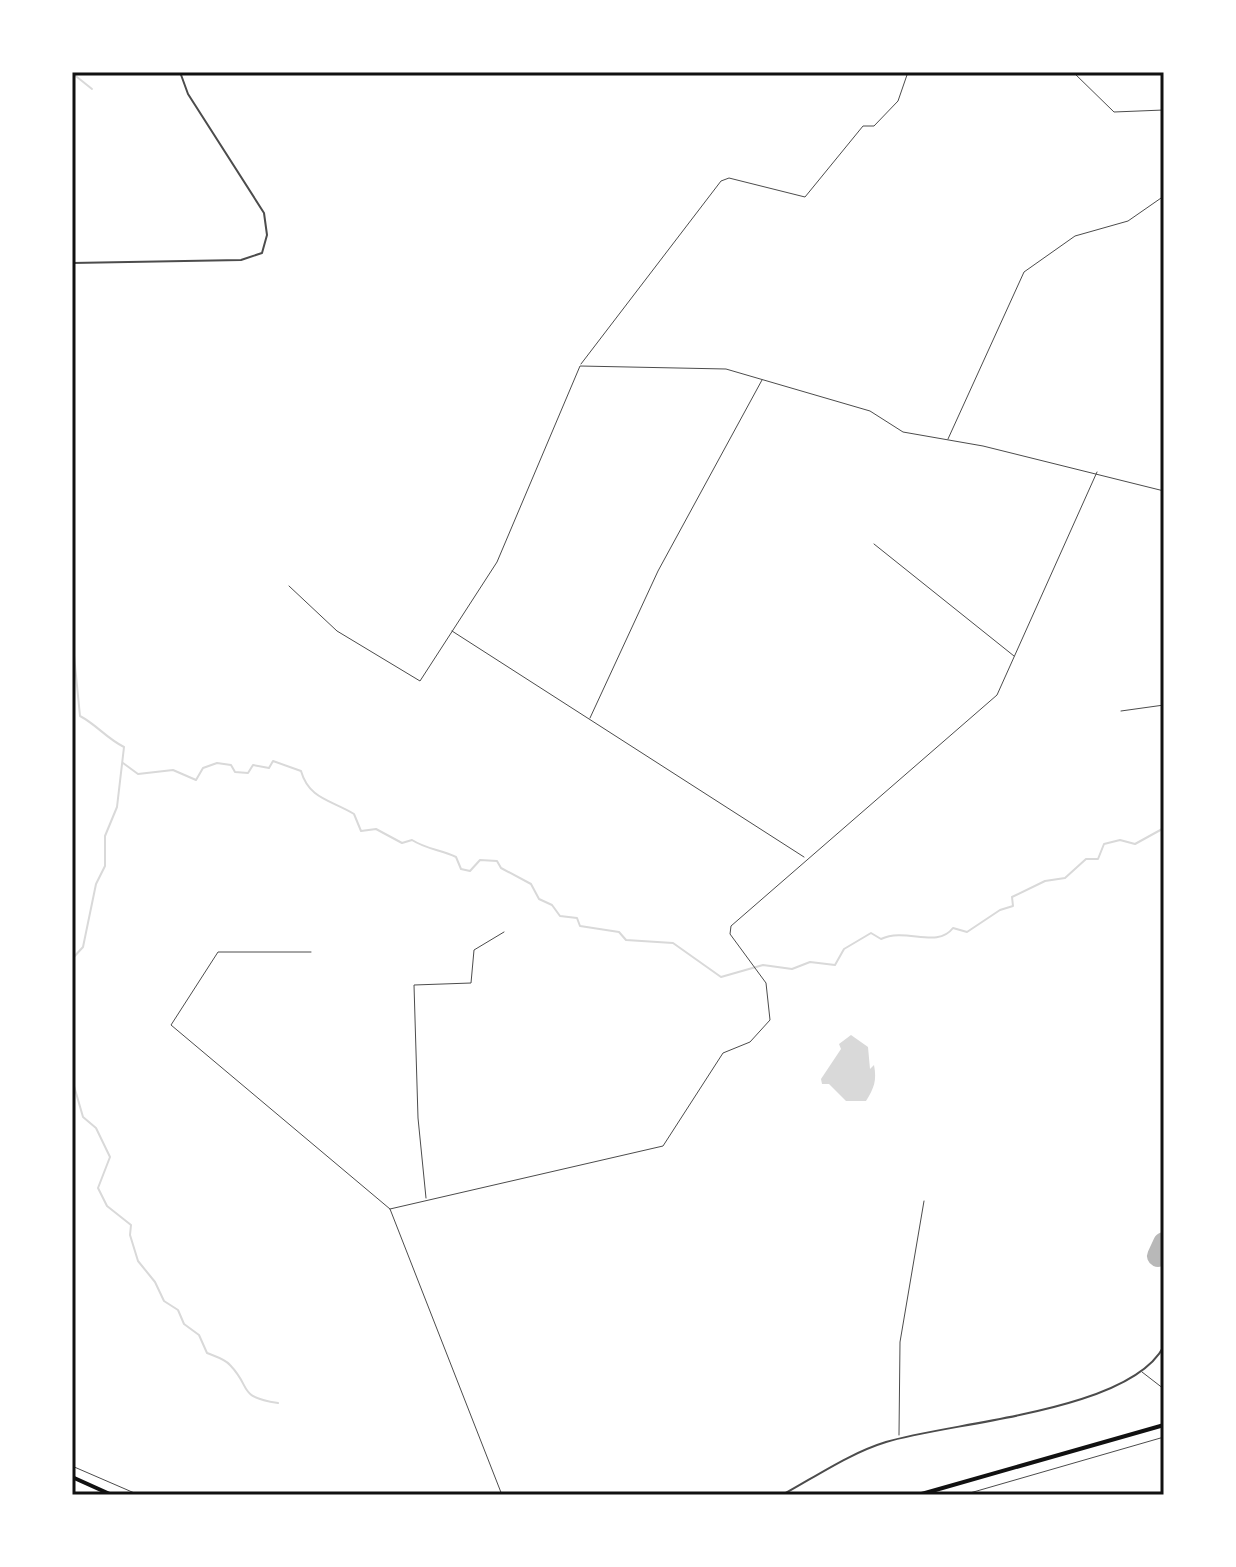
<svg xmlns="http://www.w3.org/2000/svg" width="1236" height="1567" viewBox="0 0 1236 1567" font-family="'Varela Round',sans-serif">
  <rect width="100%" height="100%" fill="#fff"/>
  <!-- water -->
  <path fill="#d9d9d9" d="M851,1035L868,1047L870,1069L874,1065C877,1081 874,1088 866,1101H846L829,1084H822L821,1079L841,1049L839,1044Z"/>
  <g fill="none" stroke-linecap="round" stroke-linejoin="round">
    <!-- stream -->
    <g stroke="#d9d9d9" stroke-width="2">
      <polyline points="72,73 92,89"/>
      <path d="M72,635L80,716C97,725 106,738 124,747L117,807L105,836V866L96,884L83,947L72,959"/>
      <path d="M123,763L138,774L173,770L196,780L203,768L217,763L231,765L235,772L248,773L253,765L269,768L273,761L301,771C309,799 331,800 354,814L361,831L376,829L402,843L412,840C426,849 441,850 456,857L461,869L470,871L480,860L497,861L501,868L531,884L539,899L552,905L560,916L577,918L580,926L619,932L626,940L673,943L721,977L763,965L792,969L810,962L835,965L844,949L871,933L881,939C906,927 937,949 953,928L967,932L1000,910L1013,906L1012,897L1045,881L1065,878L1086,859H1098L1104,844L1120,840L1135,844L1164,828"/>
      <path d="M72,1079L83,1117L96,1128L110,1157L98,1188L107,1206L131,1225L130,1235L138,1261L155,1282L164,1301L178,1310L184,1324L199,1335L207,1353C214,1356 225,1359 230,1365C253,1389 236,1396 278,1403"/>
    </g>
    <!-- runway -->
    <polyline stroke="#b8b8b8" stroke-width="22" points="1158,1256 1164,1243"/>
    <!-- minor -->
    <g stroke="#4c4c4c" stroke-width="1">
      <polyline points="1073,72 1114,112 1164,110"/>
      <polyline points="581,364 721,181 729,178 805,197 863,126 874,126 898,101 908,72"/>
      <polyline points="948,439 1024,272 1075,236 1128,221 1164,196"/>
      <polyline points="874,544 1014,656"/>
      <polyline points="289,586 337,631 420,681 497,562 580,366 726,369 870,411 903,432 983,446 1164,491"/>
      <polyline points="452,631 804,857"/>
      <polyline points="1121,711 1164,705"/>
      <polyline points="590,718 658,571 762,380"/>
      <polyline points="311,952 218,952 171,1025 390,1209 502,1495"/>
      <polyline points="426,1198 418,1118 414,985 471,983 474,950 504,932"/>
      <polyline points="390,1209 663,1146 723,1053 750,1042 770,1020 766,983 730,934 731,926 997,695 1097,472"/>
      <polyline points="1142,1372 1164,1389"/>
      <polyline points="899,1435 900,1342 924,1201"/>
      <polyline points="72,1466 139,1495"/>
      <polyline points="963,1495 1164,1437"/>
    </g>
    <!-- tertiary -->
    <g stroke="#4c4c4c" stroke-width="2">
      <polyline points="72,263 241,260 262,253 267,235 264,213 188,94 180,72"/>
      <path d="M782,1495C815,1477 850,1453 886,1442C951,1422 1130,1412 1164,1346"/>
    </g>
    <!-- trunk -->
    <g stroke="#111" stroke-width="4">
      <polyline points="72,1477 112,1495"/>
      <polyline points="918,1495 1164,1425"/>
    </g>
  </g>
  <!-- border -->
  <rect width="1236" height="1567" fill="none" stroke="#ffffff" stroke-width="148"/>
  <rect x="74" y="74" width="1088" height="1419" fill="none" stroke="#111" stroke-width="3"/>
</svg>
